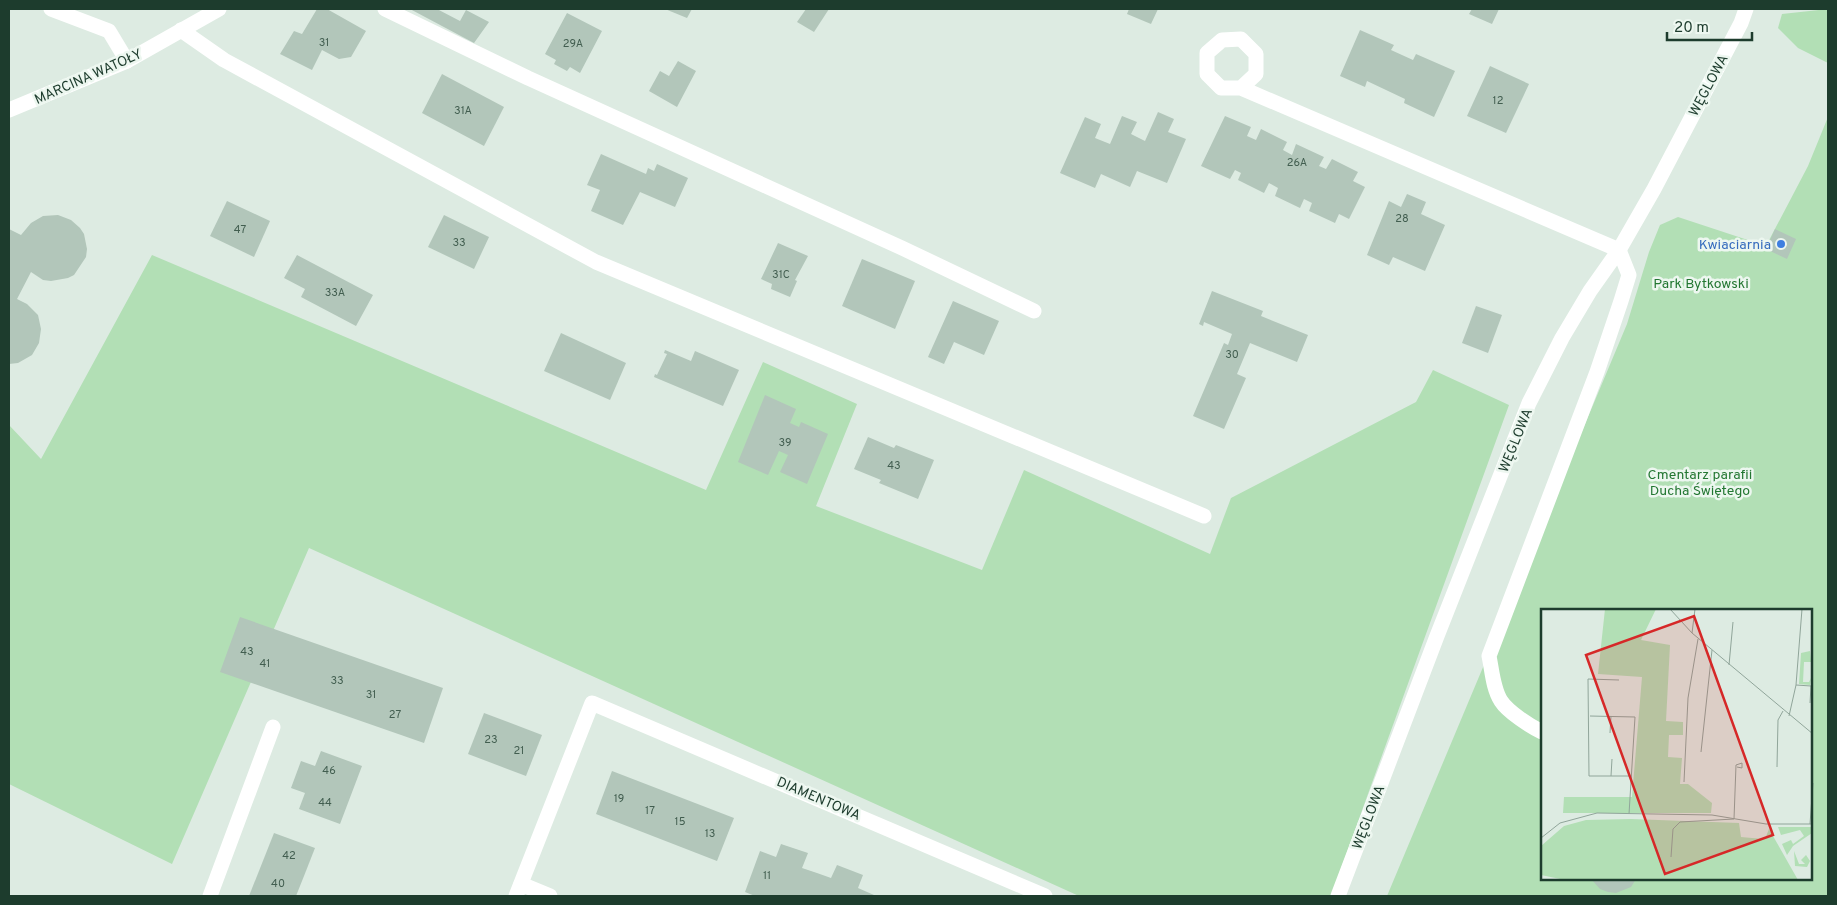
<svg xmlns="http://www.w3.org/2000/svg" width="1837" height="905" viewBox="0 0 1837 905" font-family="Overpass,sans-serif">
  <rect width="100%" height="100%" fill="#ddebe2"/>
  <!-- green -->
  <g fill="#b2dfb5" fill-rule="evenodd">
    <polygon points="1828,9 1828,63 1798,48 1778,28 1782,14"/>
    <path d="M1828,117V896H1387L1627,324L1649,252L1660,225L1678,217L1766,246L1808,166ZM1542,610H1811V879H1542Z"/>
    <polygon points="152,255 706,490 763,362 857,404 816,506 982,570 1024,470 1210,554 1231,498 1416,402 1433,370 1509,405 1331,896 1079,896 309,548 172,864 9,784 9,425 41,459"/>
  </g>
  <!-- building -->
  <g fill="#b2c6ba">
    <polygon points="317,9 327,9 366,31 351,57 339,59 322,50 312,70 280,54 294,31 302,34"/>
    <polygon points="410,9 437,9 460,21 466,10 489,22 474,43"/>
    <polygon points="665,9 692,9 687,18"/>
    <polygon points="806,9 829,9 814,32 797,22"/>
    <polygon points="1129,9 1158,9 1151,24 1127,14"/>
    <polygon points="1472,9 1499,9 1492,24 1469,14"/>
    <polygon points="567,13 602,31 580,73 570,67 567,71 554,64 556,60 545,54"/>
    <polygon points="1360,30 1394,45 1391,50 1413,60 1416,54 1455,71 1434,117 1404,103 1405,99 1367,81 1365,87 1340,76"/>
    <polygon points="678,61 696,71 677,107 649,91 660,71 669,76"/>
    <polygon points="1490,66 1529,84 1506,133 1467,116"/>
    <polygon points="442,74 504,107 484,146 422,113"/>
    <polygon points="1158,112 1174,119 1168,132 1186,139 1167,183 1137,171 1130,187 1101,174 1095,188 1060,173 1085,117 1101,124 1095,138 1110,144 1122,116 1137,122 1131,134 1145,141"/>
    <polygon points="1225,116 1251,127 1247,136 1256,140 1261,129 1287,142 1283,150 1292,155 1296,144 1324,157 1319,166 1326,169 1332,159 1358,172 1353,181 1365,187 1349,219 1339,214 1335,223 1309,211 1312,203 1304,199 1300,208 1275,196 1278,188 1269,183 1264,193 1238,180 1241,173 1235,170 1230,179 1201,166"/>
    <polygon points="601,154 646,174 648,168 654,171 657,164 688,178 675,207 640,192 623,225 591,211 600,190 587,185"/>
    <polygon points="1407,194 1426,202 1421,214 1445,225 1425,271 1393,257 1389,265 1367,255 1389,201 1401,207"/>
    <polygon points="227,201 270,221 254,257 210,236"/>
    <polygon points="58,215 71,220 80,228 84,234 87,249 86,257 74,275 68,278 51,281 43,280 31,272 17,299 27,304 38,315 41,329 39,343 32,355 18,363 9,364 9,229 21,235 31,223 43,216"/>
    <polygon points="444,215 489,237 474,269 428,247"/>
    <polygon points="1775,229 1796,239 1787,259 1766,249"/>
    <polygon points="778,243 808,256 795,280 797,281 790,297 771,289 772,284 761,279"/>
    <polygon points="297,255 373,295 356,326 301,297 305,289 284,278"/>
    <polygon points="862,259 915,281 895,329 842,306"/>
    <polygon points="1212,291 1263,311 1261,316 1308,335 1297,362 1250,343 1237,374 1246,378 1224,429 1193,416 1224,343 1228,345 1232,334 1204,322 1203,326 1199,324"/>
    <polygon points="953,301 999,321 984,355 954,342 944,364 928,357"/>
    <polygon points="1476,306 1502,315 1488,353 1462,343"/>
    <polygon points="561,333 626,363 610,400 544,371"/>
    <polygon points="665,350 691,361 695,351 739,370 723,406 654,377 655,374 657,375 667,354 664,353"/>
    <polygon points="765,395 796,409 790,423 799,427 801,422 828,434 807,484 780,472 788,455 779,451 768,475 738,462"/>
    <polygon points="868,437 894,448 896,445 934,460 918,499 879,483 881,480 854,469"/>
    <polygon points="240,617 443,688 424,743 220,672"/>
    <polygon points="484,713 542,735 526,776 468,754"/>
    <polygon points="321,751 362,766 340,824 299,809 305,793 291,788 301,761 315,766"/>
    <polygon points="612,771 734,818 717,861 596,814"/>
    <polygon points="274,833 315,848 304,876 296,896 249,896"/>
    <polygon points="781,844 808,853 802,868 817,873 831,878 837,865 863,875 858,888 874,895 873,896 755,896 745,892 760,851 776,857"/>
    <polygon points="1591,879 1636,879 1631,887 1616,893 1608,892 1600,889"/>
  </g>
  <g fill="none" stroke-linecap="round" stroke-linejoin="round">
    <!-- minor -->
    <g stroke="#fff" stroke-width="15">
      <polyline points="51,9 109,31 127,61"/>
      <polyline points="385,9 528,78 902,248 1034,311"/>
      <polyline points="181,30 224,60 596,262 1204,516"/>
      <path d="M1241,88L1256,74V54L1241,39L1222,40L1207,53V74L1221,88H1241L1619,250L1629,275L1621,301L1597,372L1489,656C1492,670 1493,689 1501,701C1508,712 1530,726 1542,732"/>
      <polyline points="9,110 127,61 219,9"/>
      <polyline points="521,884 550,896"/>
      <polyline points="210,896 273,727"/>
      <polyline points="516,896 592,703 1045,896"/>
      <polyline points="1338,896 1437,636 1529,403 1562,338 1590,291 1619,250 1654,189 1741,23 1746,9"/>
    </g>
  </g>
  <!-- markers -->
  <circle fill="#3f7fe0" stroke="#edf7f0" stroke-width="2" cx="1781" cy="244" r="5"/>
  <g text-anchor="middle" stroke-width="5" stroke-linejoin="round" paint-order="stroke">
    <!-- number labels -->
    <g font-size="11" fill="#425e50">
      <text x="324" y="46">31</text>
      <text x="573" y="47">29A</text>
      <text x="1498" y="104">12</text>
      <text x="463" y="114">31A</text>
      <text x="1297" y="166">26A</text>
      <text x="1402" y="222">28</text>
      <text x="240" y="233">47</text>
      <text x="459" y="246">33</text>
      <text x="781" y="278">31C</text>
      <text x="335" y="296">33A</text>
      <text x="1232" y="358">30</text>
      <text x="785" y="446">39</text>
      <text x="894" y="469">43</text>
      <text x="247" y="655">43</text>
      <text x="265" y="667">41</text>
      <text x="337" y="684">33</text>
      <text x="371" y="698">31</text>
      <text x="395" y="718">27</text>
      <text x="491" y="743">23</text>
      <text x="519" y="754">21</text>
      <text x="329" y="774">46</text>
      <text x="619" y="802">19</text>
      <text x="325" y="806">44</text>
      <text x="650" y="814">17</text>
      <text x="680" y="825">15</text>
      <text x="710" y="837">13</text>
      <text x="289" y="859">42</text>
      <text x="767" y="879">11</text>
      <text x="278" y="887">40</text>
    </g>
    <!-- street labels -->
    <g font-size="14" fill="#1d3c2d" stroke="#edf7f0">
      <text transform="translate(88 76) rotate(-24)" y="5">MARCINA WATOŁY</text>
      <text transform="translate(1708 85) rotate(-62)" y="5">WĘGLOWA</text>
      <text transform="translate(1515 440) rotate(-68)" y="5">WĘGLOWA</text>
      <text transform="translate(819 798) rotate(23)" y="5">DIAMENTOWA</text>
      <text transform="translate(1368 817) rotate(-69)" y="5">WĘGLOWA</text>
    </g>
    <!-- shop labels -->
    <g font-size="14" fill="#366cbe" stroke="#edf7f0" text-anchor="end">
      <text x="1771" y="249">Kwiaciarnia</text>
    </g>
    <!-- park labels -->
    <g font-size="14" fill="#237732" stroke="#edf7f0">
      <text x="1701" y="288">Park Bytkowski</text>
      <text x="1700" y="479">Cmentarz parafii<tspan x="1700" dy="16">Ducha Świętego</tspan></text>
    </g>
  </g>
  <!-- overview -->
  <g transform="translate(1541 609)">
    <rect width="271" height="271" fill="#ddebe2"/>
    <path d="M64,0H115L100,31L129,36L125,112L142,113V126H128L127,148L141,149L139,175H147L171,194L170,204H22L23,188H91L101,68L57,65ZM269,42L270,53H263L262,73H268L270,69L269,76L258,75L260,44ZM90,210L198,214L200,228L211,229L224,230L228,220L257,271H24L0,266V237L23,217L45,211ZM237,218H271V224L252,237L246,246L241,235L250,231L252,235L263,227L259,221L240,226ZM253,242L258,255H264L260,251L265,246L269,252L266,258L254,257Z" fill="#b2dfb5"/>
    <path fill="none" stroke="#90a59a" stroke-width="1" d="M129,0L151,24L272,125M151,24L154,0M188,56L192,13M78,71L47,70L48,167H91M255,76L270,77L269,94M49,107L94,108L88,205M248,107L255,76L261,0M69,124L70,107M160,143L171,41M236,158L237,111L242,102M70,167L71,150M143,173L147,89L157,30M193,210L195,156L201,154V159L196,158M269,215L272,174M0,229L19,214L56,204L171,206L225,215H272M130,248L132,220L139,213L193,210"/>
    <path fill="#d62828" fill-opacity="0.15" stroke="#d62828" stroke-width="2.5" d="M153,7L232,226L124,265L45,46Z"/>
    <rect width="271" height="271" fill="none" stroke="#1d3c2d" stroke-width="2.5"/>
  </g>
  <!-- border -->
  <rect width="1837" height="905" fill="none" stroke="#1d3c2d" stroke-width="20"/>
  <!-- scale -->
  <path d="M1667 32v8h85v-8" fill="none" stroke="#1d3c2d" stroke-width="2.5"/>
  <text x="1674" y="32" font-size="15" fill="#1d3c2d" stroke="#edf7f0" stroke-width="4" paint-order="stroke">20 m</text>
</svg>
